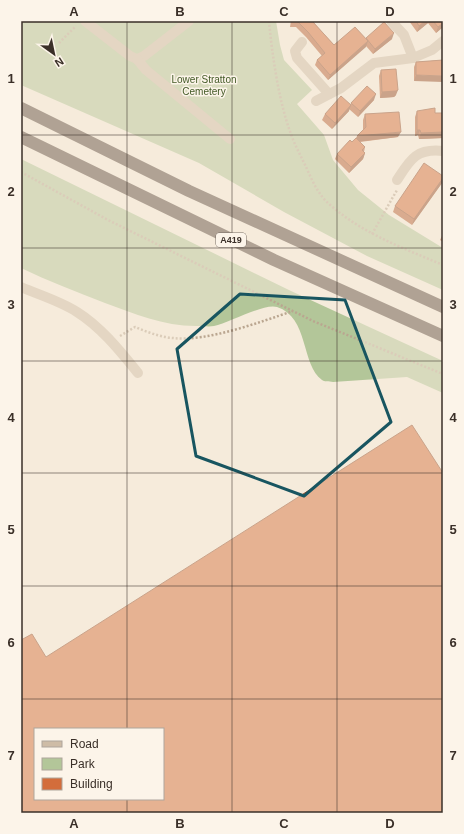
<svg xmlns="http://www.w3.org/2000/svg" width="464" height="834" viewBox="0 0 464 834" font-family="Arial,sans-serif">
  <rect width="100%" height="100%" fill="#f5ebdb"/>
  <!-- green -->
  <g fill="#b3c699">
    <polygon points="21,21 276,21 280,45 284,60 312,90 297,104 324,135 333,160 358,190 389,215 443,248 443,290 367,256 284,212 199,163 21,85"/>
    <path d="M21,159L291,291L443,361V393L407,377L333,382C329,381 324,382 322,380C301,365 309,317 277,307C264,303 229,323 214,326C209,327 203,326 199,326C166,327 135,314 105,303C77,292 48,281 21,268Z"/>
  </g>
  <g fill="none" stroke-linecap="round" stroke-linejoin="round">
    <!-- path -->
    <g stroke="#baa690" stroke-width="2.5" stroke-dasharray="2 2" stroke-linecap="butt">
      <path d="M269,21C272,54 279,103 291,134C295,146 301,156 306,167C312,180 318,194 328,203C361,233 403,248 443,265"/>
      <polyline points="59,43 76,26"/>
      <polyline points="21,172 108,220 313,321 443,374"/>
      <polyline points="372,234 397,190"/>
      <path d="M120,336L135,327C147,332 160,337 173,338C207,342 260,322 293,311"/>
    </g>
    <!-- minor -->
    <g stroke="#cebca6" stroke-width="10">
      <polyline points="85,21 130,56 137,59 144,56 189,21"/>
      <polyline points="391,21 404,35 413,58"/>
      <polyline points="302,42 295,51 297,58 329,94"/>
      <polyline points="137,59 146,70 230,139"/>
      <polyline points="316,101 341,88 374,63 413,58 432,50 443,41"/>
      <path d="M397,180C410,160 416,148 443,151"/>
      <path d="M21,287C39,295 60,301 77,312C101,327 120,351 138,373"/>
    </g>
    <!-- highway -->
    <g stroke="#5c493e" stroke-width="12">
      <polyline points="21,108 189,191 443,307"/>
      <polyline points="21,137 274,260 443,336"/>
    </g>
  </g>
  <!-- wall -->
  <g fill="#b55e33">
    <polygon points="291,21 313,21 313,22 334,45 366,39 366,38 392,39 373,54 366,46 328,80 315,65 317,60 322,56 306,37 296,27 290,27"/>
    <polygon points="409,21 443,21 443,27 436,33 428,23 417,32"/>
    <polygon points="443,60 414,81 414,67 416,62"/>
    <polygon points="381,70 396,95 394,97 380,98 379,76"/>
    <polygon points="374,100 358,117 349,109 349,111 332,129 322,120 325,114 350,105 351,103"/>
    <polygon points="417,111 435,113 443,113 443,138 419,139 418,135 415,136 415,117"/>
    <polygon points="365,114 398,137 360,142 365,147 364,152 365,153 363,159 349,173 335,159 337,154 356,138 363,130 363,120"/>
    <polygon points="443,176 443,180 442,183 412,225 393,212 395,206"/>
    <polygon points="443,234 443,242 440,240"/>
  </g>
  <!-- shaded-wall -->
  <g fill="#944c29">
    <polygon points="425,21 429,21 428,23 417,32 419,26"/>
    <polygon points="443,23 443,27 436,33 438,27"/>
    <polygon points="394,33 392,39 373,54 375,49"/>
    <polygon points="368,41 366,47 328,80 330,75"/>
    <polygon points="416,75 443,76 443,82 414,81"/>
    <polygon points="398,90 396,95 394,97 380,98 382,92"/>
    <polygon points="376,94 374,100 358,117 360,111"/>
    <polygon points="351,105 349,111 332,129 335,123"/>
    <polygon points="417,130 420,130 418,135 415,136"/>
    <polygon points="401,132 398,137 355,142 357,136"/>
    <polygon points="443,132 443,138 419,139 421,133"/>
    <polygon points="365,153 363,159 349,173 351,167"/>
    <polygon points="443,178 442,183 412,225 414,219"/>
  </g>
  <!-- building -->
  <g fill="#d36d3b" stroke="#944c29" fill-rule="evenodd">
    <polygon points="292,21 313,21 313,22 334,45 355,27 368,41 330,75 317,60 325,53 308,32 298,22"/>
    <polygon points="416,21 425,21 419,26"/>
    <polygon points="433,21 443,21 443,23 438,27"/>
    <polygon points="384,22 394,33 375,49 366,38"/>
    <polygon points="443,60 443,76 416,75 416,62"/>
    <polygon points="396,69 398,90 396,91 382,92 381,70"/>
    <polygon points="367,86 376,94 360,111 351,103"/>
    <polygon points="341,96 351,105 335,123 325,114"/>
    <polygon points="435,108 435,113 443,113 443,132 421,133 420,130 417,130 417,111"/>
    <polygon points="399,112 401,132 357,136 366,127 365,114"/>
    <polygon points="356,138 365,147 362,150 365,153 351,167 337,154 350,140 352,142"/>
    <polygon points="424,163 443,176 443,178 414,219 395,206"/>
    <path d="M412,425L443,473V813H21V640L32,634L46,657ZM35,729H163V799H35Z"/>
  </g>
  <!-- marked area -->
  <path d="M0 0H464V834H0ZM240,294L345,300L391,422L304,496L196,456L177,349Z" fill="#f5ebdb" fill-opacity=".55" fill-rule="evenodd"/>
  <path fill="none" stroke="#185560" stroke-width="3" stroke-linejoin="round" d="M240,294L345,300L391,422L304,496L196,456L177,349Z"/>
  <!-- grid -->
  <path fill="none" stroke="#3a2f28" stroke-width="1" stroke-opacity="0.55" d="M127,21V729M232,21V813M337,21V813M21,135H443M21,248H443M21,361H443M21,473H443M21,586H443M21,699H443M127,799V813"/>
  <g text-anchor="middle" stroke-width="3" stroke-linejoin="round" paint-order="stroke">
    <!-- shield labels -->
    <rect fill="#fcf4e9" stroke="#746a62" stroke-width="1" x="216" y="233" width="30" height="14" rx="3"/>
    <g font-size="9" font-weight="bold" fill="#3a2f28">
      <text x="231" y="243">A419</text>
    </g>
    <!-- park labels -->
    <g font-size="10" fill="#445b28" stroke="#fcf4e9">
      <text x="204" y="83">Lower Stratton<tspan x="204" dy="12">Cemetery</tspan></text>
    </g>
  </g>
  <!-- border -->
  <rect width="464" height="834" fill="none" stroke="#fcf4e9" stroke-width="44"/>
  <!-- legend -->
  <rect x="34" y="728" width="130" height="72" fill="#fcf4e9" stroke="#aea59c"/>
  <rect x="42" y="741" width="20" height="6" fill="#cebca6" stroke="#aea59c"/>
  <text x="70" y="748" font-size="12" fill="#3a2f28">Road</text>
  <rect x="42" y="758" width="20" height="12" fill="#b3c699" stroke="#aea59c"/>
  <text x="70" y="768" font-size="12" fill="#3a2f28">Park</text>
  <rect x="42" y="778" width="20" height="12" fill="#d36d3b" stroke="#aea59c"/>
  <text x="70" y="788" font-size="12" fill="#3a2f28">Building</text>
  <!-- north arrow -->
  <g transform="translate(54 54) rotate(147)" stroke="#fcf4e9" stroke-width="3" paint-order="stroke">
  <path d="M0-3L7 15L0 10L-7 15Z" fill="#3a2f28"/>
  <text y="-6" font-size="11" font-weight="bold" text-anchor="middle" fill="#3a2f28">N</text>
  </g>
  <rect x="22" y="22" width="420" height="790" fill="none" stroke="#3a2f28" stroke-width="1.5"/>
  <g font-size="13" text-anchor="middle" font-weight="bold" fill="#3a2f28">
    <text x="74" y="16">A</text>
    <text x="180" y="16">B</text>
    <text x="284" y="16">C</text>
    <text x="390" y="16">D</text>
    <text x="11" y="83">1</text>
    <text x="453" y="83">1</text>
    <text x="11" y="196">2</text>
    <text x="453" y="196">2</text>
    <text x="11" y="309">3</text>
    <text x="453" y="309">3</text>
    <text x="11" y="422">4</text>
    <text x="453" y="422">4</text>
    <text x="11" y="534">5</text>
    <text x="453" y="534">5</text>
    <text x="11" y="647">6</text>
    <text x="453" y="647">6</text>
    <text x="11" y="760">7</text>
    <text x="453" y="760">7</text>
    <text x="74" y="828">A</text>
    <text x="180" y="828">B</text>
    <text x="284" y="828">C</text>
    <text x="390" y="828">D</text>
  </g>
</svg>
